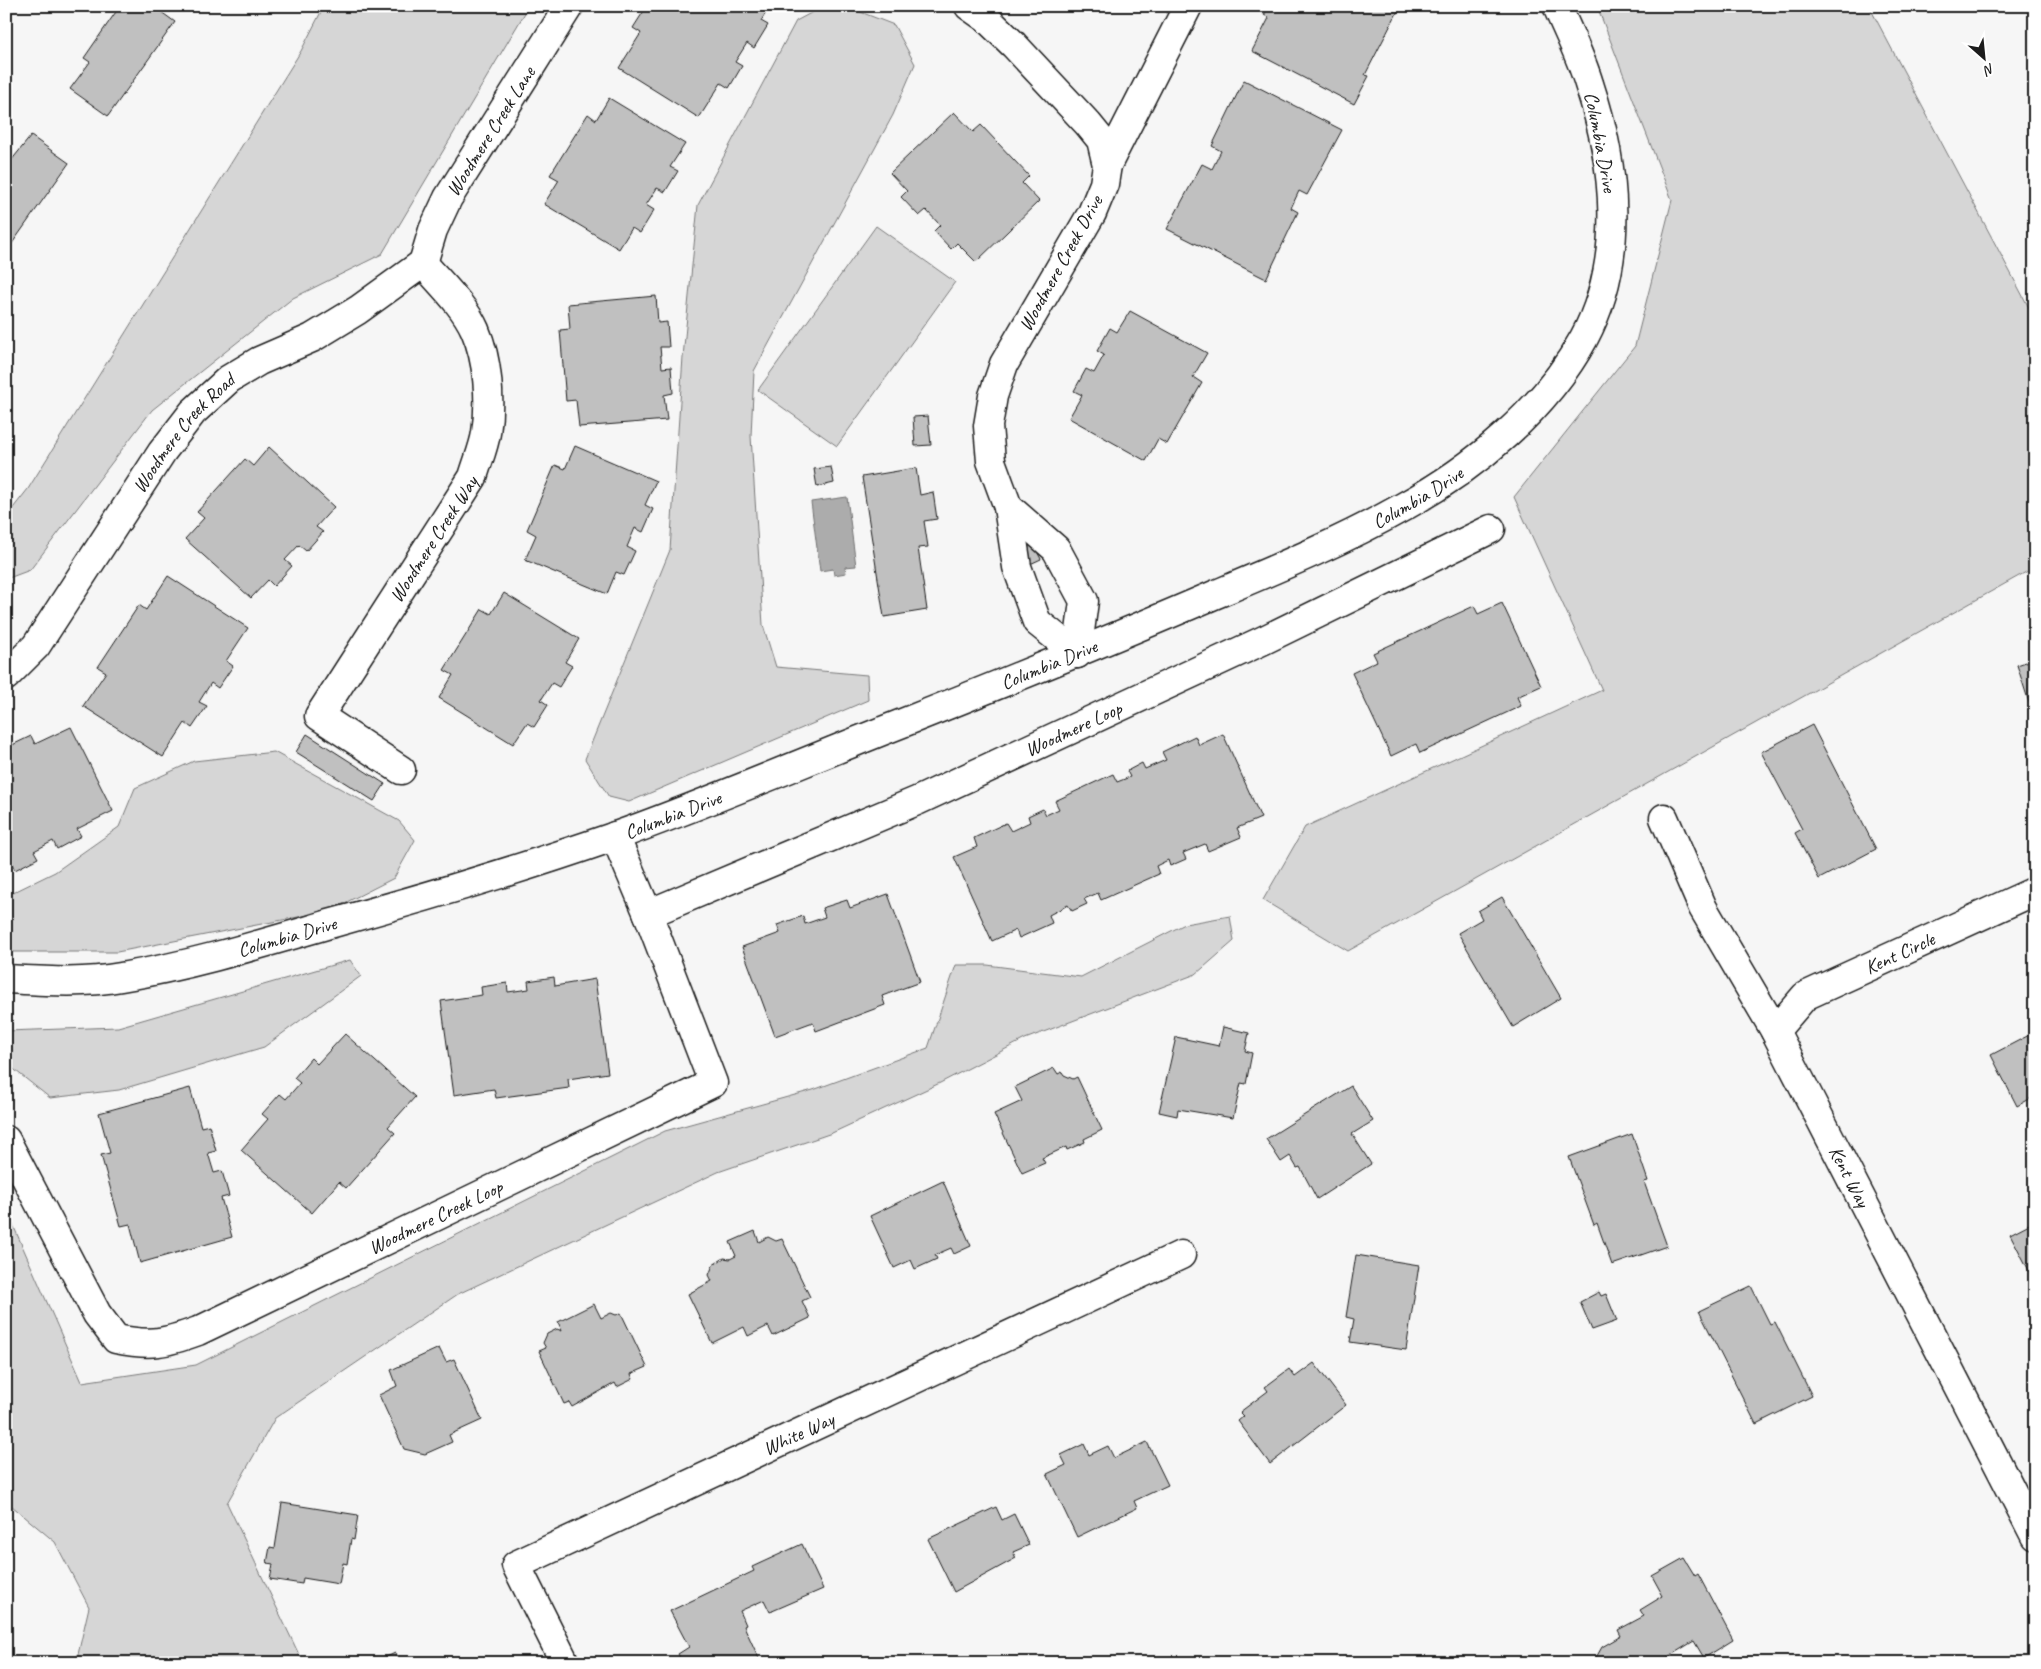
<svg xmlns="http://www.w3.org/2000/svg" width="2041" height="1669" viewBox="0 0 2041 1669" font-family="Caveat,sans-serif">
  <rect width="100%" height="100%" fill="#f6f6f6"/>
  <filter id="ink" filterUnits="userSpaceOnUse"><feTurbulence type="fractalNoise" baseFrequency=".02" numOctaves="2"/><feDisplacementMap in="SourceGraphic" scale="10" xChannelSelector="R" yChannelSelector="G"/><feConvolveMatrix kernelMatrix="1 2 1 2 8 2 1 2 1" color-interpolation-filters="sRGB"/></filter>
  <g filter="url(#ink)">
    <!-- green -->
    <g fill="#d6d6d6" stroke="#797979">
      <polygon points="324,6 529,6 382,254 293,298 152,410 30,570 6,579 6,517 28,489 301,51"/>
      <polygon points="824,6 845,6 894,25 915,64 893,115 754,371 751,436 763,625 776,667 867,675 868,700 629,802 609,797 585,759 670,550 683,357 698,205 796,21"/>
      <polygon points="1597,6 1869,6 2035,319 2035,567 1348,951 1263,900 1305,827 1602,690 1514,497 1635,346 1672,200"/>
      <polygon points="876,226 955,282 837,446 758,390"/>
      <polygon points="274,752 399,821 415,840 394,878 329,911 117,952 6,952 6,896 55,872 119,827 135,788 194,761"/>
      <polygon points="1230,916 1234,941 1196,974 1025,1039 940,1083 832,1133 718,1172 458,1294 275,1418 227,1503 303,1663 76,1663 89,1607 55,1542 6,1501 6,1209 82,1382 196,1365 665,1131 813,1090 928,1048 956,965 987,965 1081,977 1185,924"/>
      <polygon points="350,960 361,976 264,1047 119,1090 50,1098 6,1063 6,1031 118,1027"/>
    </g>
    <!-- water -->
    <polygon fill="#acacac" stroke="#727272" points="847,497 856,566 845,567 846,573 834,575 833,569 820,571 811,502"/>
    <!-- building -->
    <g fill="#c0c0c0" stroke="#1c1c1c">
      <polygon points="120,6 153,6 175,22 108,116 70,89 90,62 84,58"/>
      <polygon points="647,6 770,6 761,21 768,25 754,48 747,43 735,62 742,66 729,88 721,83 699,118 619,68 641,33 633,28"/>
      <polygon points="1269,6 1405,6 1402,11 1399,9 1365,75 1369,76 1354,104 1252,51 1269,18 1264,15"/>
      <polygon points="1244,80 1342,130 1307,195 1299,191 1291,208 1298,212 1266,279 1167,229 1202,164 1212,169 1221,151 1212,146"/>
      <polygon points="609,98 685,144 670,167 678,171 665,192 657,188 646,205 654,210 640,233 632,228 619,249 544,204 559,180 550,175 588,114 596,120"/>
      <polygon points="954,112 973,132 981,125 1029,176 1022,183 1039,201 976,262 957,243 951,249 934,231 940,225 926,210 919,216 901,197 907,191 890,173"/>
      <polygon points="31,136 69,163 6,252 6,167"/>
      <polygon points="656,296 658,323 667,322 669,347 660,347 662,368 671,367 673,393 664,395 667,420 579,427 576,400 566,401 560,330 570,329 568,304"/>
      <polygon points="1130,311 1207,353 1193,377 1202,383 1167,444 1158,439 1146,461 1069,418 1082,395 1074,391 1086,369 1094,373 1104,355 1097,351 1110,328 1117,332"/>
      <polygon points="928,416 931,445 915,446 913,417"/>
      <polygon points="575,446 656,481 645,505 653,509 643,532 635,528 627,547 635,551 624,575 616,572 607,594 525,560 536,535 527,530 555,465 565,469"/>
      <polygon points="269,447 334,507 316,527 323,532 306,551 299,545 285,560 292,566 274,586 268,580 251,598 185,539 204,518 197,512 245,459 253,466"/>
      <polygon points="831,467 834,483 817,487 814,469"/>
      <polygon points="916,468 920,495 933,492 937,519 924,521 928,547 918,548 927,610 884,617 862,477"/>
      <polygon points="1033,544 1041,559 1028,565 1020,550"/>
      <polygon points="168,576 248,628 226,661 233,666 218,688 211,683 199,702 207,706 192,728 185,723 163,757 83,706 106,672 98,667 139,605 146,610"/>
      <polygon points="504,593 579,639 565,662 572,666 559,687 552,683 541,700 548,705 534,727 527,723 513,744 439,698 453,675 444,670 482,609 491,614"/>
      <polygon points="1502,603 1541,686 1517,697 1521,706 1420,753 1416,744 1391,756 1352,673 1377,661 1373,653 1474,606 1478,614"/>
      <polygon points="2035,659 2035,712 2032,712 2017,665"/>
      <polygon points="1812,725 1876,849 1819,879 1795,833 1802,829 1761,752"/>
      <polygon points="71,727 113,811 77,829 81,836 57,849 53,841 34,851 38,858 15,870 11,862 6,865 6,748 31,736 35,744"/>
      <polygon points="307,734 385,784 374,801 296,752"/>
      <polygon points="1223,734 1261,818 1237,828 1241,837 1208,851 1205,844 1183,853 1186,859 1170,866 1168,860 1156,866 1159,874 1101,900 1098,893 1084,899 1087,904 1072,911 1068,905 1049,915 1052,923 1019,938 1016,930 992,941 954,857 977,847 974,838 1006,823 1011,831 1030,822 1028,816 1043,809 1046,815 1059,809 1055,801 1113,774 1117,782 1130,777 1127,771 1142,763 1145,769 1166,760 1162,752 1195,736 1199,745"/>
      <polygon points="888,894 920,982 882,996 885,1005 816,1031 813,1022 775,1036 742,947 780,933 777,925 803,916 805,924 825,917 822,908 847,900 850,908"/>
      <polygon points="1502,897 1561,998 1513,1027 1458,933 1482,919 1478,911"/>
      <polygon points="554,977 555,986 595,979 608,1073 568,1079 569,1088 496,1098 494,1089 454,1095 441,1001 482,995 481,987 507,983 508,992 529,989 528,981"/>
      <polygon points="1223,1027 1249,1033 1245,1051 1252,1053 1246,1084 1241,1083 1233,1118 1178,1109 1177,1116 1159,1112 1176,1037 1219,1046"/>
      <polygon points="2035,1032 2035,1096 2017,1106 1991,1055"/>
      <polygon points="345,1034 415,1097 388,1127 395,1133 346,1188 339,1182 312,1213 241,1150 268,1119 262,1114 280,1094 286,1099 300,1083 294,1078 311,1058 317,1064"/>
      <polygon points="1054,1068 1058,1074 1062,1072 1064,1075 1073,1079 1077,1077 1102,1130 1084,1139 1085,1142 1067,1150 1066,1147 1042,1158 1045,1163 1022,1173 994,1114 1022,1101 1015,1087"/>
      <polygon points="1351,1086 1373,1121 1352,1134 1371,1164 1317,1199 1300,1167 1297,1168 1290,1156 1281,1162 1266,1139"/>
      <polygon points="190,1088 201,1127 209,1125 216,1151 208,1153 214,1173 222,1171 229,1196 221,1198 232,1237 140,1263 130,1224 121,1226 101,1155 110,1153 99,1113"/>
      <polygon points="1632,1134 1648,1181 1644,1182 1667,1246 1612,1265 1597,1223 1594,1225 1569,1157"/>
      <polygon points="943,1181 971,1246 954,1254 951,1248 935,1255 937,1259 915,1269 911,1260 894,1268 870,1216"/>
      <polygon points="2035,1221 2035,1282 2010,1234"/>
      <polygon points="755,1231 759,1242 768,1237 776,1241 782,1239 810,1297 802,1301 810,1318 773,1336 768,1326 748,1336 744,1327 712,1343 688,1294 712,1281 709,1275 713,1265 724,1258 730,1259 736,1256 730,1242"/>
      <polygon points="1356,1255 1419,1265 1406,1350 1350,1342 1354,1319 1346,1317"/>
      <polygon points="1751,1286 1770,1324 1775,1322 1812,1396 1756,1424 1699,1311"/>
      <polygon points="1599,1292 1601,1296 1606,1294 1617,1321 1592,1330 1580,1302"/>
      <polygon points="594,1304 601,1318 611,1313 616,1315 621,1313 647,1367 631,1374 633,1379 617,1387 615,1383 572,1407 569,1402 564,1404 539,1351 546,1348 543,1343 547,1334 557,1329 562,1331 558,1322"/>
      <polygon points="439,1348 446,1362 454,1359 482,1420 449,1435 452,1442 425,1454 404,1449 379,1395 397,1386 391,1370"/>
      <polygon points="1314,1363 1346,1405 1270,1464 1238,1421 1244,1416 1240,1412 1268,1391 1265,1387 1289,1369 1295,1377"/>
      <polygon points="1147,1442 1168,1485 1134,1501 1137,1508 1077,1537 1047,1474 1066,1465 1061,1455 1084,1444 1089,1455 1108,1446 1114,1458"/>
      <polygon points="282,1503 358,1515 354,1540 351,1539 347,1564 343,1563 339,1584 303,1578 302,1584 270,1579 273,1564 267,1563 270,1547 275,1548"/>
      <polygon points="996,1507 1002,1520 1014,1514 1029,1545 1013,1552 1016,1558 954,1592 928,1539"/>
      <polygon points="802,1544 823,1589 770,1612 764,1600 740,1611 746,1625 744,1626 761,1663 683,1663 678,1654 689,1647 670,1611 754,1571 752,1567"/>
      <polygon points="1684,1558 1695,1576 1698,1574 1733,1640 1704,1658 1694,1641 1658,1663 1593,1663 1602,1647 1621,1636 1618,1630 1644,1616 1640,1610 1663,1596 1652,1576"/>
      <polygon points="395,1653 399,1663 374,1663"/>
    </g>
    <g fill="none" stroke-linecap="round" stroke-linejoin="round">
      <defs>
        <g id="street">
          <polyline points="969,6 986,18 1014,45 1088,124 1101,140 1107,165 1104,184 1092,213 1004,364 993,396 988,426 991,461 1008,507 1017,567 1037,622 1077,654"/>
          <polyline points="1107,165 1188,6"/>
          <path id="s1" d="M423,263L433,230L448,198L569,6"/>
          <polyline points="1008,507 1056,549 1084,601 1077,654"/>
          <path id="s2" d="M6,676L36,646L162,452L193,412L229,379L259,361L312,338L358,310L423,263"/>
          <path id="s3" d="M401,770L319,716L473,477C477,463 484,447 486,433C491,400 488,360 475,330C464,305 440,283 423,263"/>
          <path id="s4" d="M1664,818L1703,908L1775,1031L2035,1536"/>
          <path id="s5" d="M648,914L919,800L1264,640L1491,529"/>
          <path id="s6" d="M6,979C44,981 83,984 121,977C193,965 264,943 333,923C427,897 521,869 613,837C711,802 808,760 905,722C1008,681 1112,639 1214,595C1278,568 1343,541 1403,507C1474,468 1545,410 1584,338C1626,260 1616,165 1589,84C1581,57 1568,32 1557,6"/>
          <path id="s7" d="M1775,1031L1805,996L2035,891"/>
          <path id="s8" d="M6,1140L97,1314L116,1339C151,1346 165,1343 198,1331L713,1083L648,914L615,836"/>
          <path id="s9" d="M565,1663L516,1565L1181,1255"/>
        </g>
      </defs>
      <!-- street casing -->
      <use href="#street" stroke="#1c1c1c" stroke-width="31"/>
      <!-- street -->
      <use href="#street" stroke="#fff" stroke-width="28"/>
    </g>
  </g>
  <g text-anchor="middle" stroke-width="4" stroke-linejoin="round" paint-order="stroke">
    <!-- street labels -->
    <g font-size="20" fill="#1c1c1c" stroke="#fff">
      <text dy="7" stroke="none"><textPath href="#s1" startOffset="149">Woodmere Creek Lane</textPath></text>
      <text transform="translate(1601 142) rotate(79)" y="7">Columbia Drive</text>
      <text transform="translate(1060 263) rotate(-61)" y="7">Woodmere Creek Drive</text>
      <text dy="7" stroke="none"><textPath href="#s2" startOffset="302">Woodmere Creek Road</textPath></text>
      <text dy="7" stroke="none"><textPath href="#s6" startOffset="1501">Columbia Drive</textPath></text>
      <text dy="7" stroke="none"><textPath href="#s3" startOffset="309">Woodmere Creek Way</textPath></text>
      <text dy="7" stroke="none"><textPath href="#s6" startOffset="1096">Columbia Drive</textPath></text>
      <text dy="7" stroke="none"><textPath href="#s5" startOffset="464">Woodmere Loop</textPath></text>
      <text dy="7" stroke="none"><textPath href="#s6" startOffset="691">Columbia Drive</textPath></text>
      <text dy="7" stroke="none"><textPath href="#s6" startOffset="286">Columbia Drive</textPath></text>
      <text dy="7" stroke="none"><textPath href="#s7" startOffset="150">Kent Circle</textPath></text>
      <text dy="7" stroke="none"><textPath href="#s4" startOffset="404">Kent Way</textPath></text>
      <text dy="7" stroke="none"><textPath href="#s8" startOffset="575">Woodmere Creek Loop</textPath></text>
      <text dy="7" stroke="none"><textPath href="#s9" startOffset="421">White Way</textPath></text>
    </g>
  </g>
  <!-- margin -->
  <rect width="2041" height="1669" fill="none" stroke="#fff" stroke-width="25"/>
  <rect x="12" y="12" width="2016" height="1644" fill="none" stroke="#1c1c1c" stroke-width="2" filter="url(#ink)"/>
  <!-- north arrow -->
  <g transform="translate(1984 58) rotate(153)" stroke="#ffffff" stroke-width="4" paint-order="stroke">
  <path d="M0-4L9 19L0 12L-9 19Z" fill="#1c1c1c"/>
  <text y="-8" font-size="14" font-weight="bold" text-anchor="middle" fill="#1c1c1c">N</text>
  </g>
</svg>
